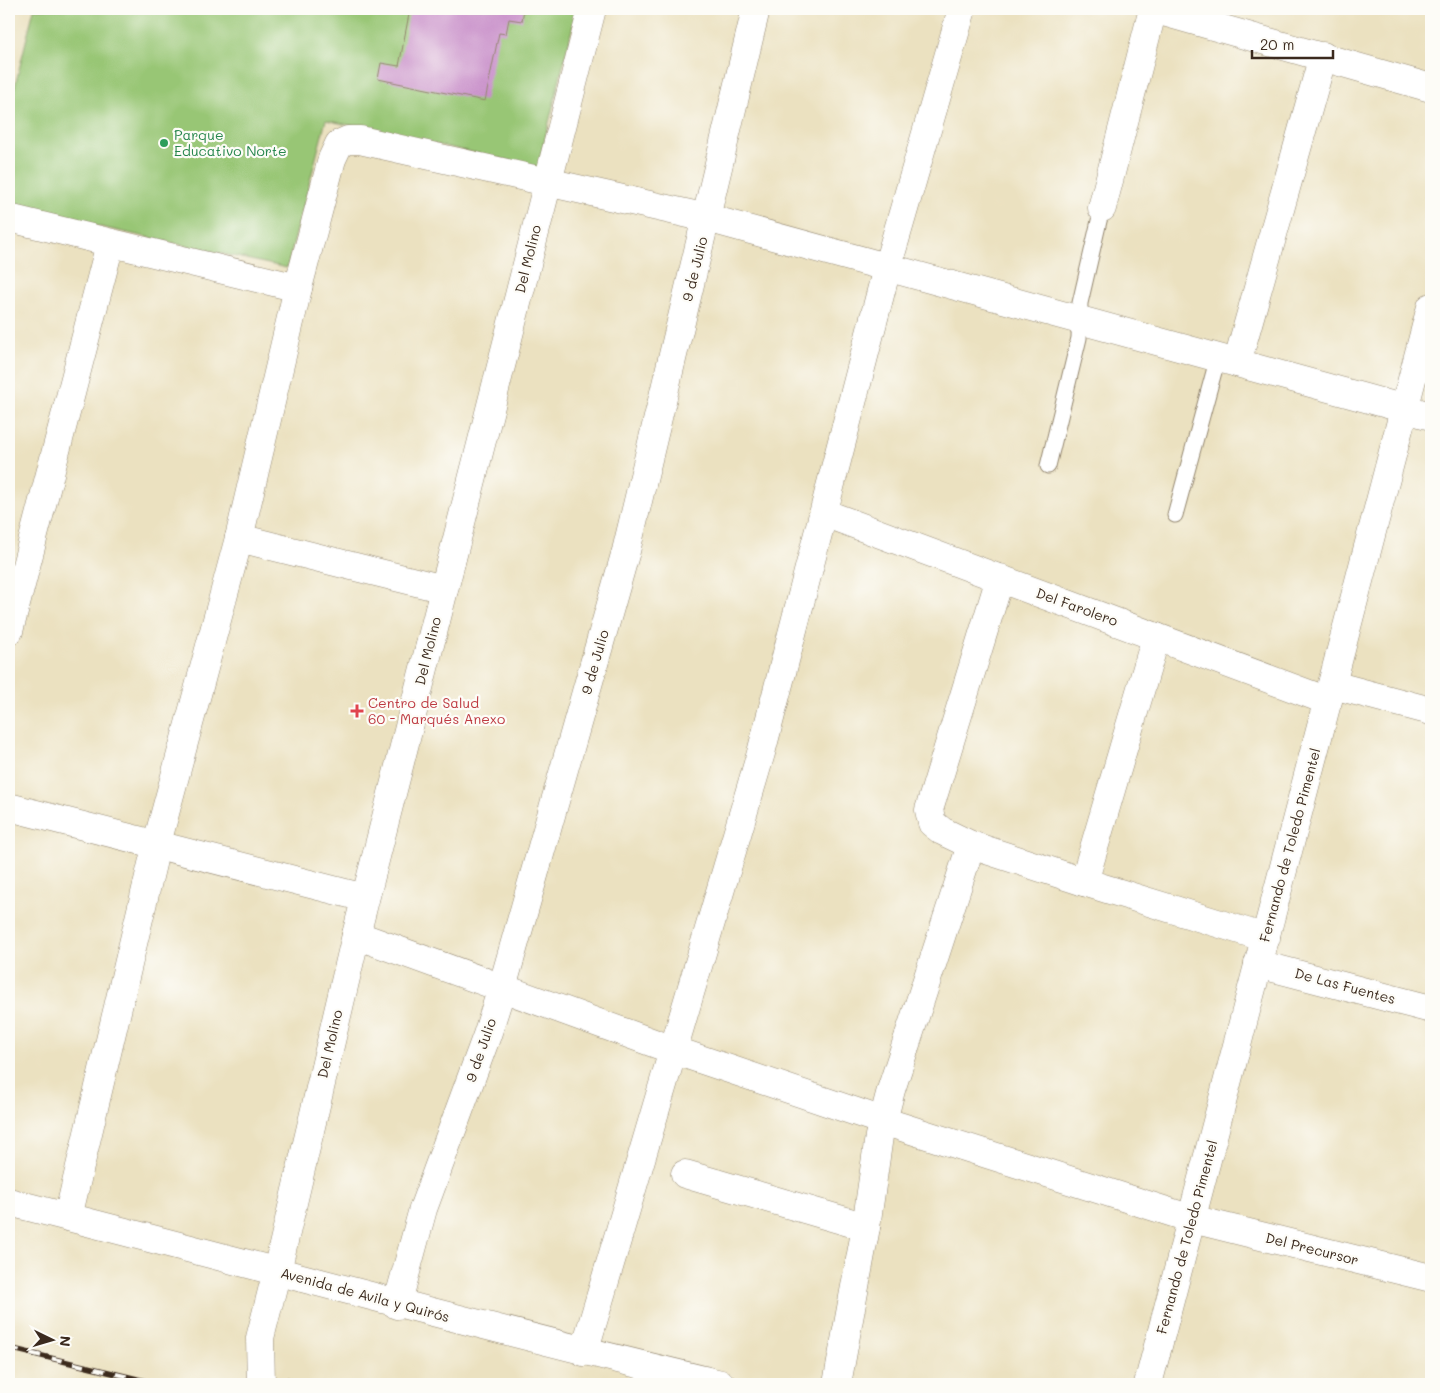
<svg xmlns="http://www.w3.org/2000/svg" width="1440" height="1393" viewBox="0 0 1440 1393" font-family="Mali,sans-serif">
  <rect width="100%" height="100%" fill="#fdfcf7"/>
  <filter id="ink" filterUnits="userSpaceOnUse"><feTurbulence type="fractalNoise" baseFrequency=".02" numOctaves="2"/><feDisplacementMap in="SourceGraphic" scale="10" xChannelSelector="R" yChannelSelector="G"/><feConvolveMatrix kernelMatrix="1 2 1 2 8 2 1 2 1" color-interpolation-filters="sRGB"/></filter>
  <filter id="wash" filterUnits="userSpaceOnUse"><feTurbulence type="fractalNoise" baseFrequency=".0096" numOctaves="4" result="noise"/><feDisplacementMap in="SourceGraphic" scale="20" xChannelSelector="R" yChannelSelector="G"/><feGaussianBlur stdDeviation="1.12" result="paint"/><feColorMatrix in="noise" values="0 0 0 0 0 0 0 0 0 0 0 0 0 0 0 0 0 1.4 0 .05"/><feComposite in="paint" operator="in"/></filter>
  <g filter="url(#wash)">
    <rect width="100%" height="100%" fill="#ebe1c0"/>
    <!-- green -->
    <polygon fill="#98c675" stroke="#6a784a" points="34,9 577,9 538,167 326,120 287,268 9,207 9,110"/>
    <g id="blocks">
      <!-- building -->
      <polygon fill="#c88ec9" points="410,9 524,9 522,21 509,19 506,34 499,33 485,101 378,79 381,63 399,66"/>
    </g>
  </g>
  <g filter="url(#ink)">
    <use href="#blocks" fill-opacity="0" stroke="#93866f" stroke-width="1"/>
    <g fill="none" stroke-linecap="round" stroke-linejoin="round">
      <defs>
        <g id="service">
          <polyline points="1048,466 1079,338 1080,303 1102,208"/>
          <polyline points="1175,515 1218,357"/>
        </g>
        <g id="minor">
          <polyline points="1102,208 1153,9 1431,88"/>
          <polyline points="9,218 298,288"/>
          <polyline points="1237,363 1323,56"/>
          <polyline points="824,513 1328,701"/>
          <polyline points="239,538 444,589"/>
          <polyline points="1000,578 929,810 932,823 942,831 971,845 1084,882 1266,938"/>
          <polyline points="9,631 110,244"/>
          <polyline points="1333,685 1431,711"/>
          <polyline points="9,807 365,898"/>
          <polyline points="1084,882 1156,637"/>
          <polyline points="356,935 673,1050 883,1121 1192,1219 1431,1278"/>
          <polyline points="1258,964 1431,1009"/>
          <polyline points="685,1174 866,1227"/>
          <path d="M9,1202C246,1262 483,1328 721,1384"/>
          <polyline points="68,1217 157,843 239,538 298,288 332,159 339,144 348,140 360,140 707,218 1431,416"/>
          <polyline points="397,1305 423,1209 487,1035 502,988 626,551 756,9"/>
          <polyline points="584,1352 761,753 887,268 962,9"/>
          <polyline points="261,1384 260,1338 277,1271 356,935 592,9"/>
          <polyline points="837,1384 866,1227 879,1136 891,1090 971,845"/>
          <polyline points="1148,1384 1431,307"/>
        </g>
      </defs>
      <!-- service casing -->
      <use href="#service" stroke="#93866f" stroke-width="17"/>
      <!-- minor casing -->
      <use href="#minor" stroke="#93866f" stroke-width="29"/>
      <!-- path -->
      <polyline stroke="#93866f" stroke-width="3" stroke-dasharray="4 4" stroke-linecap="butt" points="287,1378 313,1384"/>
      <!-- service -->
      <use href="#service" stroke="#fff" stroke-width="15"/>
      <!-- minor -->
      <use href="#minor" stroke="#fff" stroke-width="28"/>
      <defs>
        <polyline id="rail" points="9,1348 158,1384"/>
      </defs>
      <!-- rail casing -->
      <use href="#rail" stroke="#3b2a1e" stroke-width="5.5"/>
      <!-- rail -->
      <use href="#rail" stroke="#fdfcf7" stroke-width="4" stroke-dasharray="11" stroke-linecap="butt"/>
    </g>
  </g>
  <!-- markers -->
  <circle fill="#2e9e5b" stroke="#fdfcf7" stroke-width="2" cx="164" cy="143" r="5"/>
  <path fill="#e0444e" stroke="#fdfcf7" stroke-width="2" d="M354.5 703.5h5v5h5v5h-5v5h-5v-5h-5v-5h5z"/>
  <g text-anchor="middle" stroke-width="4.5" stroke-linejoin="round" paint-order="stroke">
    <!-- leisure labels -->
    <g font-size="14" fill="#27864d" stroke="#fdfcf7" text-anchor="start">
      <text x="174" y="140">Parque<tspan x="174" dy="16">Educativo Norte</tspan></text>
    </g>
    <!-- street labels -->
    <g font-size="14" fill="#3b2a1e" stroke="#fdfcf7">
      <text transform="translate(528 259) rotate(-76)" y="5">Del Molino</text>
      <text transform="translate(695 269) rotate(-76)" y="5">9 de Julio</text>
      <text transform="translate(1077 607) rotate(20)" y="5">Del Farolero</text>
      <text transform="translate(428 651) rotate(-76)" y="5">Del Molino</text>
      <text transform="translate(595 662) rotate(-74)" y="5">9 de Julio</text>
      <text transform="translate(1290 845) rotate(-75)" y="5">Fernando de Toledo Pimentel</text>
      <text transform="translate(1345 986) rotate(15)" y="5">De Las Fuentes</text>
      <text transform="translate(330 1044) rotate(-77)" y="5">Del Molino</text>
      <text transform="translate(481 1050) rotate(-71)" y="5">9 de Julio</text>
      <text transform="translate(1187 1237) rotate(-75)" y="5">Fernando de Toledo Pimentel</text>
      <text transform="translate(1312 1249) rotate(14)" y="5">Del Precursor</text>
      <text transform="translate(365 1295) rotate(15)" y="5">Avenida de Avila y Quirós</text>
    </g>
    <!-- health labels -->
    <g font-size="14" fill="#be3a42" stroke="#fdfcf7" text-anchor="start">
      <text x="368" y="708">Centro de Salud<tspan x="368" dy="16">60 - Marqués Anexo</tspan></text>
    </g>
  </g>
  <!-- margin -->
  <rect width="1440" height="1393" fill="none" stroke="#fdfcf7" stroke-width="30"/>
  <!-- north arrow -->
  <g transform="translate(52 1340) rotate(95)" stroke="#fdfcf7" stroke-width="4" paint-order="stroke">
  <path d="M0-4L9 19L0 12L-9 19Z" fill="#3b2a1e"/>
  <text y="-8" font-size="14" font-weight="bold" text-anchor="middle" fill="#3b2a1e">N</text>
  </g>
  <!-- scale -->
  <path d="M1252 50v8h81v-8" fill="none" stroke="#3b2a1e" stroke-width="2.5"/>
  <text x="1260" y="50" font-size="15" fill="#3b2a1e" stroke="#fdfcf7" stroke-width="4" paint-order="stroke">20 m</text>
</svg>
